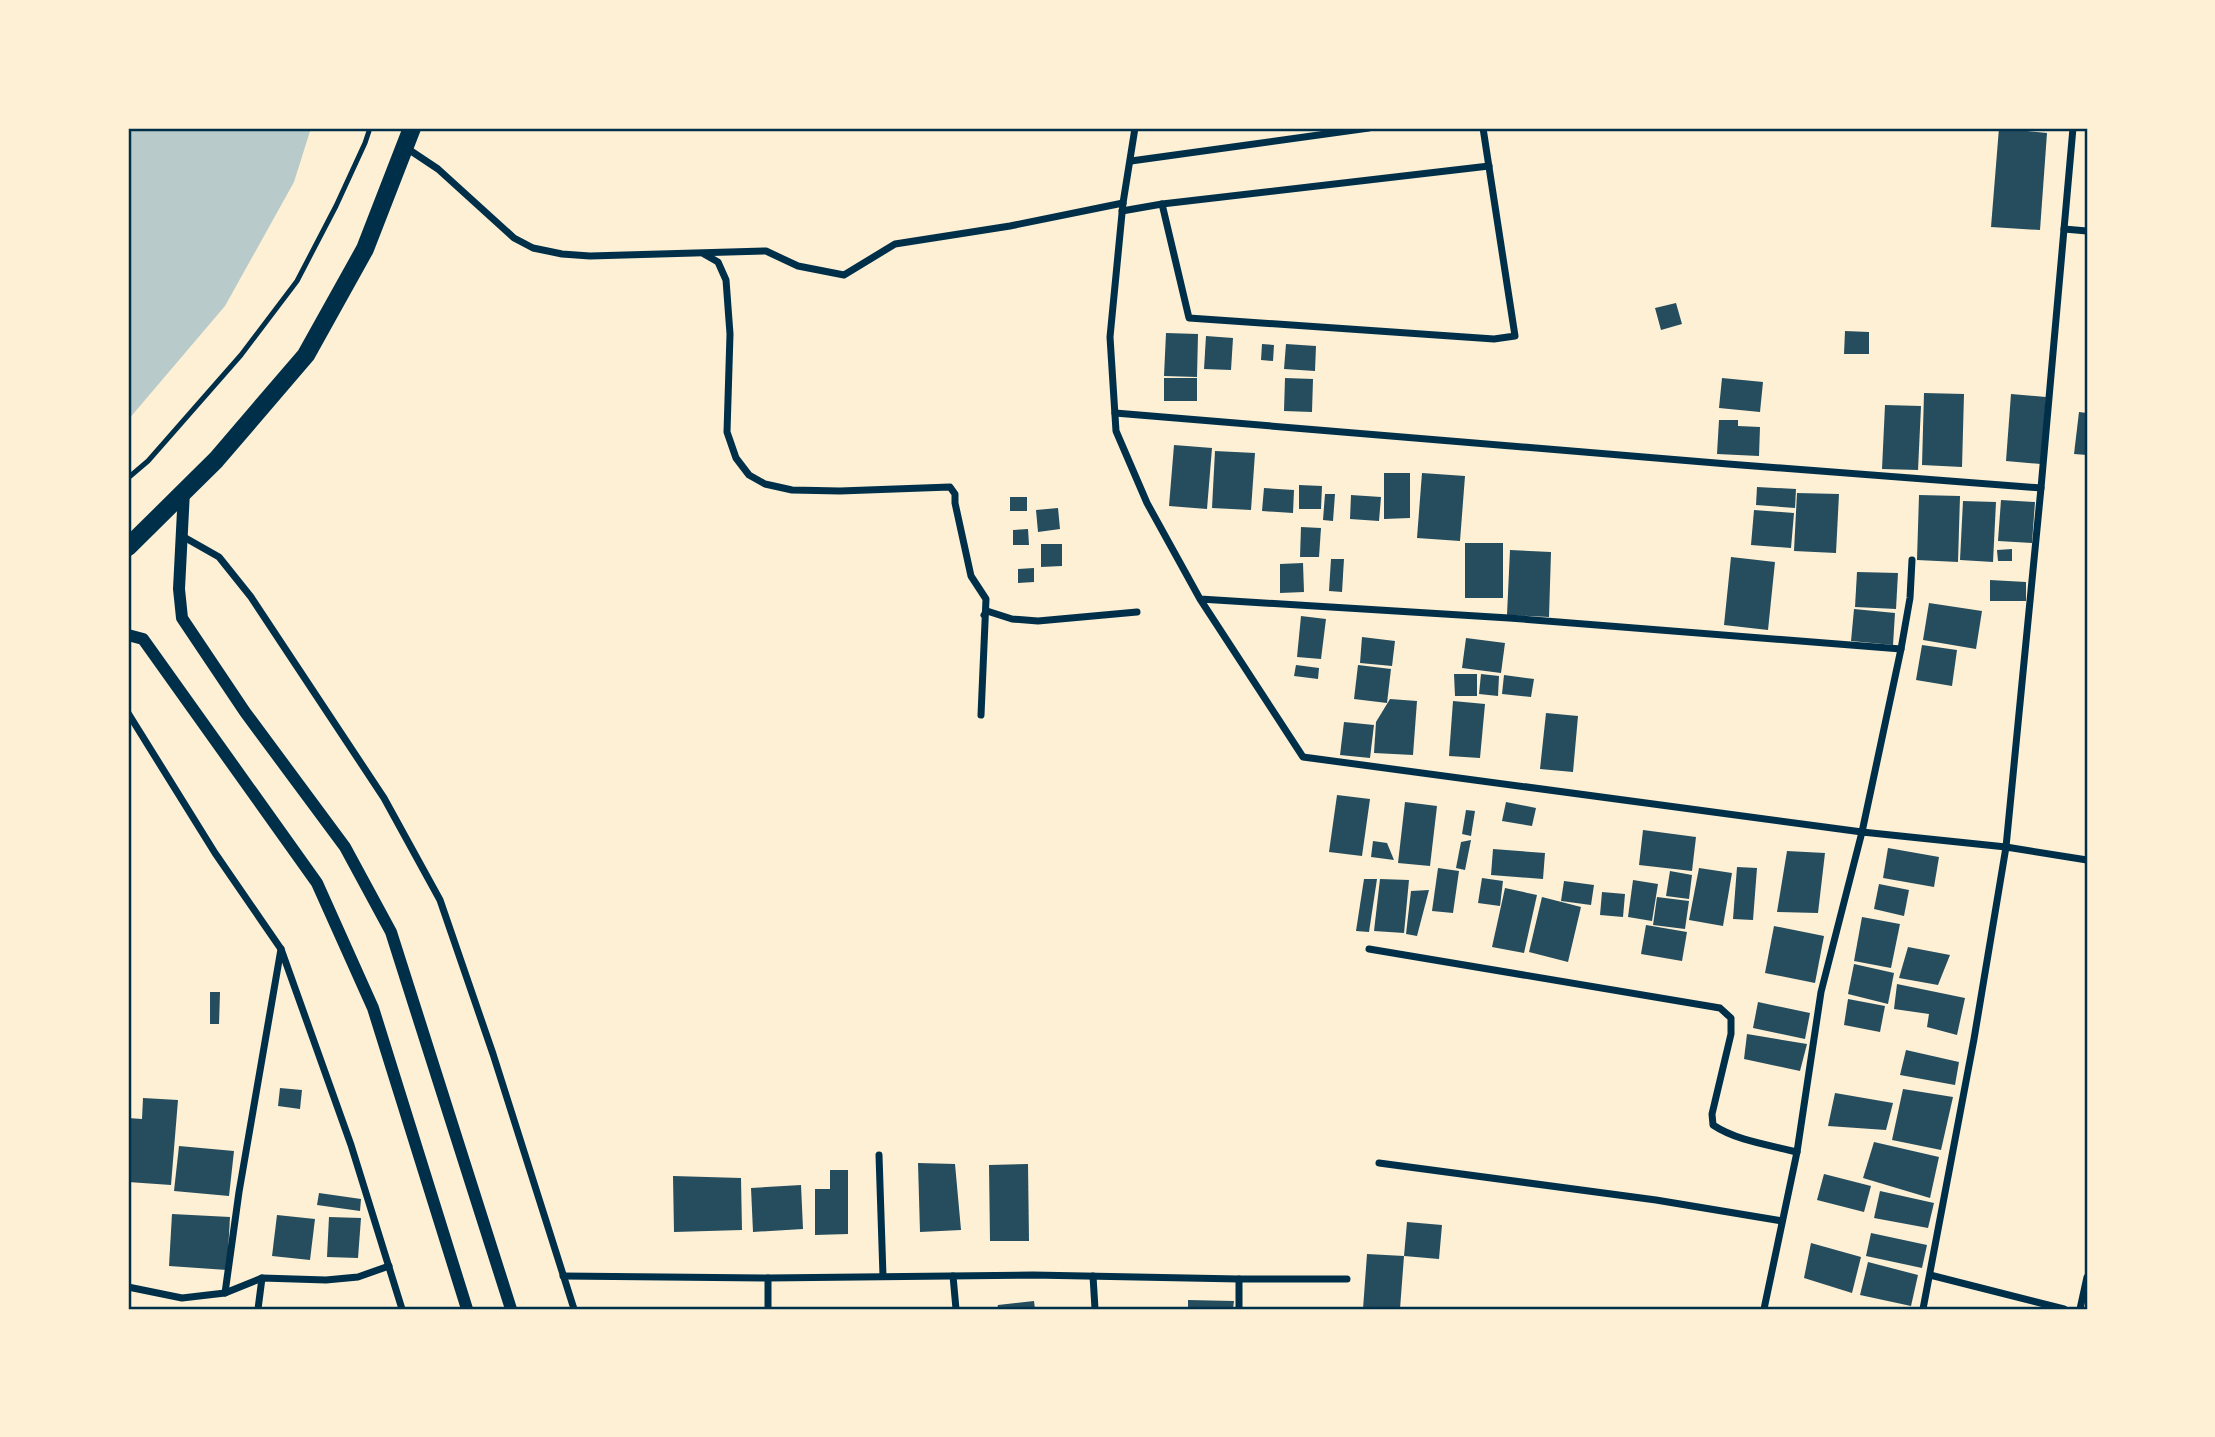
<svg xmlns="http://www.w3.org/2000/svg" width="2215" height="1437" viewBox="0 0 2215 1437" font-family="Roboto,sans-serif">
  <rect width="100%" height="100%" fill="#fdf0d5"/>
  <!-- green -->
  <polygon fill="#b9caca" points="128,128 311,128 294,182 225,306 128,420"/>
  <!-- building -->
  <g fill="#264d5e">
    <polygon points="1999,128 2047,133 2040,230 1991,227"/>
    <polygon points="1676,303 1682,324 1661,330 1655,308"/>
    <polygon points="1845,331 1869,332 1869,354 1844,354"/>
    <polygon points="1166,333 1198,334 1197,377 1164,376"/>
    <polygon points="1206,336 1233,338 1231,370 1204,369"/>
    <polygon points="1262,344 1274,345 1273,361 1261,360"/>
    <polygon points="1286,344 1316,346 1315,371 1284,369"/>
    <rect x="1164" y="378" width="33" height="23"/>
    <polygon points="1285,378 1313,379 1312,412 1284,411"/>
    <polygon points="1722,378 1763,382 1760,412 1719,408"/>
    <polygon points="1924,393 1964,394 1962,467 1922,465"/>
    <polygon points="2011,394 2046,397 2041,464 2006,461"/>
    <polygon points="1885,405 1921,406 1918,470 1882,469"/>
    <polygon points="2079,412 2087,413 2087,455 2074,454"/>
    <polygon points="1719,420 1738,420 1738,426 1760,427 1759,456 1717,454"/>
    <polygon points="1174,445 1212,448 1207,509 1169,506"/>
    <polygon points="1215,451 1255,453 1251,510 1212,508"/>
    <polygon points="1384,473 1410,473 1410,518 1384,519"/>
    <polygon points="1422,473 1465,476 1460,541 1417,538"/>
    <polygon points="1299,485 1322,486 1321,509 1299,509"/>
    <polygon points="1757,487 1796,489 1795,508 1756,505"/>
    <polygon points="1264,488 1294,490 1293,513 1262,511"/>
    <polygon points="1797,493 1839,494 1836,553 1794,551"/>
    <polygon points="1325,494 1335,494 1333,521 1323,520"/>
    <polygon points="1351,495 1381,497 1379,521 1350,519"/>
    <polygon points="1919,495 1960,496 1958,562 1917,560"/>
    <rect x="1010" y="497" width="17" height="14"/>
    <polygon points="2001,500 2035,502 2032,543 1998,541"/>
    <polygon points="1963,501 1996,502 1993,562 1960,560"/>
    <polygon points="1058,508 1060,529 1038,532 1036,510"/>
    <polygon points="1754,510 1794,513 1791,548 1751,545"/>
    <polygon points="1301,527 1321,528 1319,557 1300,557"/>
    <polygon points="1028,529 1029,545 1013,545 1013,530"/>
    <rect x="1465" y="543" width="38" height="55"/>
    <polygon points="1041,544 1062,544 1062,566 1041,567"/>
    <polygon points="2012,549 2012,561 1998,561 1997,550"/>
    <polygon points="1510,550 1551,552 1549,617 1507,615"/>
    <polygon points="1731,557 1775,562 1768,630 1724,625"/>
    <polygon points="1331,559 1344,559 1342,592 1329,591"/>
    <polygon points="1303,563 1304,592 1280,593 1280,564"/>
    <polygon points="1034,568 1034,582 1018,583 1018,569"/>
    <polygon points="1857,572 1898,573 1896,609 1855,607"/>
    <polygon points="1990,580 2026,582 2026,601 1990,601"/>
    <polygon points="1929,603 1982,611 1976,649 1923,640"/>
    <polygon points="1854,609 1895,613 1893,645 1851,641"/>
    <polygon points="1301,616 1326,619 1321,659 1297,657"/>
    <polygon points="1362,637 1395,641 1392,666 1360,663"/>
    <polygon points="1466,638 1505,643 1501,673 1462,668"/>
    <polygon points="1922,645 1957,650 1952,686 1916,680"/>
    <polygon points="1296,665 1319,668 1318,679 1294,676"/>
    <polygon points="1358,665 1391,669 1387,703 1354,699"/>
    <polygon points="1454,674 1477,674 1477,696 1455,696"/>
    <polygon points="1481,674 1499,676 1498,696 1479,694"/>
    <polygon points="1504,675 1534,679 1531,697 1502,694"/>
    <polygon points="1390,699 1417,701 1413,755 1374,753 1376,722"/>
    <polygon points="1453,701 1485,704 1480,758 1449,756"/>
    <polygon points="1546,713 1578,716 1573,772 1540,769"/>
    <polygon points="1344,722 1374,725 1370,758 1340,755"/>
    <polygon points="1337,795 1370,799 1362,856 1329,852"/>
    <polygon points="1405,802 1437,806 1430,866 1398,863"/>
    <polygon points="1506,802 1536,808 1532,826 1502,821"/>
    <polygon points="1466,810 1475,811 1471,836 1462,834"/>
    <polygon points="1643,830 1696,837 1692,871 1639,865"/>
    <polygon points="1471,840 1465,870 1456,868 1461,842"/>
    <polygon points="1373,841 1387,843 1394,860 1371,857"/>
    <polygon points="1888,848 1939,857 1934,887 1883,878"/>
    <polygon points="1493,849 1545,853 1543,879 1491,875"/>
    <polygon points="1787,851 1825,853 1818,913 1777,912"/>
    <polygon points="1737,867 1757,868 1753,920 1733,919"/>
    <polygon points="1438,868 1459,871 1453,913 1432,911"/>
    <polygon points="1699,868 1732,873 1723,926 1689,920"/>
    <polygon points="1670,871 1692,875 1689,899 1666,896"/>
    <polygon points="1482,878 1503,881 1500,906 1478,903"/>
    <polygon points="1364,879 1377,879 1369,932 1356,931"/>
    <polygon points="1380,879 1409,880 1404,933 1374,931"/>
    <polygon points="1633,880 1658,884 1652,921 1628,917"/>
    <polygon points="1564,881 1594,885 1591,905 1561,901"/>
    <polygon points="1879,884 1909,890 1904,916 1874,909"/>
    <polygon points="1505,888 1537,895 1524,953 1492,947"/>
    <polygon points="1429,890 1417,936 1406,934 1411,891"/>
    <polygon points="1602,892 1625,894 1623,917 1600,915"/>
    <polygon points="1542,897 1581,907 1568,962 1529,952"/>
    <polygon points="1657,897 1689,901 1685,929 1653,925"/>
    <polygon points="1862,917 1900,924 1891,968 1854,961"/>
    <polygon points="1646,925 1687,932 1682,961 1641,954"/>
    <polygon points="1774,926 1824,936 1815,983 1765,973"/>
    <polygon points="1908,947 1950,955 1938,985 1899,978"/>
    <polygon points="1854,964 1894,973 1888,1004 1848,994"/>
    <polygon points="1897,984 1965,998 1957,1035 1927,1027 1929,1014 1894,1009"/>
    <polygon points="210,992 220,992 219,1024 210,1024"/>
    <polygon points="1848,999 1885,1006 1880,1032 1844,1025"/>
    <polygon points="1758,1002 1810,1013 1805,1039 1753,1028"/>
    <polygon points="1747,1034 1807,1044 1800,1071 1744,1059"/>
    <polygon points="1906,1050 1959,1062 1955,1085 1900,1075"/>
    <polygon points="280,1088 302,1090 300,1109 278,1106"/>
    <polygon points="1903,1089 1953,1097 1941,1150 1892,1140"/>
    <polygon points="1835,1093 1893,1103 1886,1130 1828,1126"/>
    <polygon points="143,1098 178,1100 171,1185 128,1182 128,1118 142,1119"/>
    <polygon points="1874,1142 1939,1157 1930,1198 1863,1178"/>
    <polygon points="179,1146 234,1151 229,1196 174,1191"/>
    <polygon points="918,1163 955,1164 961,1230 920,1232"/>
    <polygon points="1028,1164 1029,1241 990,1241 989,1165"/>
    <polygon points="830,1170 848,1170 848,1234 815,1235 815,1189 830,1189"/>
    <polygon points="1824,1174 1871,1186 1864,1212 1817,1200"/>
    <polygon points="673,1176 741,1178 742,1230 674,1232"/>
    <polygon points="801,1185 803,1229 753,1232 751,1188"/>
    <polygon points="1880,1191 1934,1203 1928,1228 1874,1218"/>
    <polygon points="319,1193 361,1199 360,1211 317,1205"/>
    <polygon points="172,1214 230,1217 227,1270 169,1266"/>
    <polygon points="277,1215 315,1219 310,1260 272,1256"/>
    <polygon points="329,1217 361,1218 358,1258 327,1257"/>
    <polygon points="1407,1222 1442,1225 1439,1259 1404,1256 1400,1309 1363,1309 1367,1254 1404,1256"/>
    <polygon points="1871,1233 1927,1245 1922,1268 1866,1256"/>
    <polygon points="1811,1243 1861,1257 1852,1293 1804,1278"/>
    <polygon points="1868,1262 1918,1275 1911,1306 1860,1295"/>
    <polygon points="1188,1300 1234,1301 1233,1309 1188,1309"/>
    <polygon points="1034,1301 1035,1309 997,1309 998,1305"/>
  </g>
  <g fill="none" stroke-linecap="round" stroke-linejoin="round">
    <!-- service -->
    <polyline stroke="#003049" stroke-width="5" points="128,478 148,461 241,355 297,281 336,206 365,143 370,128"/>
    <!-- minor -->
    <g stroke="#003049" stroke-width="7">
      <polyline points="1135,128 1123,203 1110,337 1116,431 1147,503 1200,599 1509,618 1901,649 1862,832 1303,757 1200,599"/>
      <polyline points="405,147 438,169 514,238 533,248 562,254 590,256 766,251 798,266 844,275 895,244 1010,226 1123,203"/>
      <polyline points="1131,161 1369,128"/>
      <polyline points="1162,204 1189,318 1494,339 1515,336 1483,128"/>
      <polyline points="1122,211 1162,204 1489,166"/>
      <polyline points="2064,229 2087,231"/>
      <polyline points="704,254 718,262 726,280 730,334 727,432 736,458 749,475 765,484 792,490 840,491 950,487 955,494 955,503 971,576 986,599 981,715"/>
      <polyline points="1115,413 1728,464 2041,488"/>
      <polyline points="182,536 219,557 251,597 384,798 440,900 493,1054 574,1309"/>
      <polyline points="984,615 987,611 1012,619 1038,621 1137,612"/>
      <polyline points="1901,649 1910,598 1912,560"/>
      <polyline points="128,713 215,853 281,949 351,1145 402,1309"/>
      <polyline points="281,949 239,1192 225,1293 262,1278 326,1280 358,1277 389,1266"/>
      <path d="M1369,949L1720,1008L1731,1018V1034L1712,1114L1713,1125C1737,1141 1770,1145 1797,1152"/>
      <polyline points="879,1155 883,1276"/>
      <polyline points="1379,1163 1656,1200 1782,1221"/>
      <polyline points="1930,1275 2064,1309"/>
      <polyline points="563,1276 768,1278 1033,1275 1239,1279 1347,1279"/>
      <polyline points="953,1276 956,1309"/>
      <polyline points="1093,1276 1095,1309"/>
      <polyline points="768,1278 768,1309"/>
      <polyline points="1239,1279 1239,1309"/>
      <polyline points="128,1287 182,1298 225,1293"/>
      <polyline points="258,1309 262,1278"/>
      <polyline points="1764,1309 1797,1152 1821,992 1862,832 2006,847 2041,488 2073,128"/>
      <polyline points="1923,1309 1974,1039 2006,847 2087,860"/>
      <polyline points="2080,1309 2087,1277"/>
    </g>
    <!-- tertiary -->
    <g stroke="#003049" stroke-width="12">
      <polyline points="184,491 179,589 182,618 245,712 345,847 391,932 511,1309"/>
      <polyline points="128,635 143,639 317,883 373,1008 467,1309"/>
    </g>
    <!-- primary -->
    <polyline stroke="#003049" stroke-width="18" points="128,547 216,460 306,355 365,249 412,128"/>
  </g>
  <!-- border -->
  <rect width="2215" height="1437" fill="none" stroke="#fdf0d5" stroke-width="259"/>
  <rect x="130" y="130" width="1956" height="1178" fill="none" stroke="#003049" stroke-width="2.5"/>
</svg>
